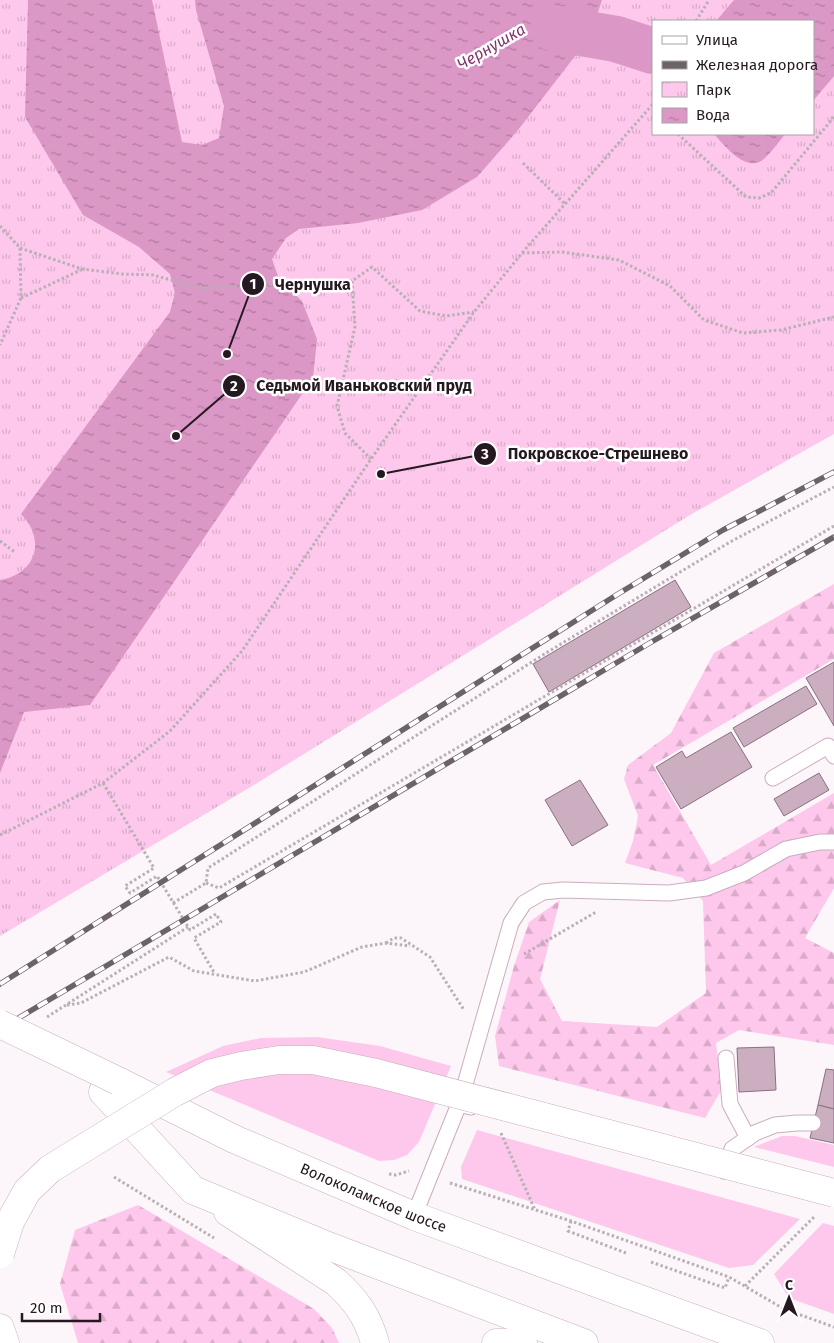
<svg xmlns="http://www.w3.org/2000/svg" width="834" height="1343" viewBox="0 0 834 1343" font-family="'Fira Sans',sans-serif">
  <defs>
    <pattern id="forest-firs" width="22" height="20" patternUnits="userSpaceOnUse" patternTransform="scale(1.25)"><rect width="22" height="20" fill="#fdc8eb"/><path d="M5 1l3.5 6h-7zM16 11l3.5 6h-7z" fill="#d9abc9"/></pattern>
    <pattern id="park-tufts" width="24" height="20" patternUnits="userSpaceOnUse" patternTransform="scale(1.25)"><rect width="24" height="20" fill="#fdc8eb"/><path d="M3 7l-1-3M5 7V3M7 7l1-3M15 17l-1-3M17 17v-4M19 17l1-3" fill="none" stroke="#d9abc9"/></pattern>
    <pattern id="water-ripples" width="26" height="14" patternUnits="userSpaceOnUse" patternTransform="scale(1.25)"><rect width="26" height="14" fill="#db97c5"/><path d="M2 4q2-2 4 0t4 0M15 11q2-2 4 0t4 0" fill="none" stroke="#b17aa0"/></pattern>
  </defs>
  <rect width="100%" height="100%" fill="#fcf6fa"/>
  <!-- grass -->
  <g fill="#fdc8eb">
    <polygon points="317,1037 380,1046 451,1066 419,1142 407,1155 394,1160 379,1161 166,1072 223,1046 261,1038"/>
    <polygon points="477,1130 800,1219 753,1265 729,1268 462,1179 461,1167"/>
    <polygon points="782,1136 795,1136 834,1145 834,1167 754,1147"/>
    <polygon points="823,1223 834,1226 834,1314 789,1298 774,1274"/>
  </g>
  <!-- forest -->
  <g fill="url(#forest-firs)">
    <polygon points="834,584 834,659 653,765 711,865 834,793 834,888 805,938 834,953 834,1045 739,1030 716,1043 722,1089 705,1118 499,1066 495,1036 514,966 529,922 560,900 540,979 562,1021 657,1027 706,993 703,901 683,878 625,863 633,841 638,816 624,779 628,765 671,733 714,653"/>
    <polygon points="138,1205 314,1309 332,1328 339,1343 78,1343 60,1284 75,1230"/>
  </g>
  <!-- park -->
  <path fill="url(#park-tufts)" fill-rule="evenodd" d="M0,0H834V434L690,515L249,788L0,936ZM653,21H813V134H653Z"/>
  <!-- water -->
  <g fill="url(#water-ripples)">
    <path d="M28,0H152L182,142L202,145L219,138L224,106L196,10L195,0H602L596,18L616,39L582,47L518,130L477,177L422,210L358,223L299,229L286,238L272,259L279,279L302,301L317,339L313,378L90,705L24,712L0,773V580C37,574 46,539 21,514L170,312L175,293L170,274L139,247L83,215L25,117Z"/>
    <polygon points="734,0 834,0 834,76 813,101 813,21 716,21"/>
    <polygon points="630,43 653,44 653,59 643,55"/>
    <path d="M714,134H785C779,142 772,151 765,158C747,175 725,146 714,134Z"/>
  </g>
  <g fill="none" stroke-linecap="round" stroke-linejoin="round">
    <!-- river -->
    <polyline stroke="#db97c5" stroke-width="46" points="553,28 616,39 653,51"/>
  </g>
  <!-- building -->
  <g fill="#cbafc1" stroke="#8a7081">
    <polygon points="675,580 691,607 549,692 533,664"/>
    <polygon points="834,662 834,726 806,678"/>
    <polygon points="806,686 817,704 744,747 733,728"/>
    <polygon points="731,732 752,767 681,809 656,767 682,751 686,758"/>
    <polygon points="819,773 829,790 784,816 774,799"/>
    <polygon points="580,780 608,825 572,846 545,800"/>
    <polygon points="774,1047 776,1090 739,1092 737,1048"/>
    <polygon points="826,1069 834,1070 834,1109 818,1105"/>
    <polygon points="818,1105 834,1109 834,1143 810,1138"/>
  </g>
  <g fill="none" stroke-linecap="round" stroke-linejoin="round">
    <defs>
      <g id="lane">
        <polyline points="773,778 828,746 834,756"/>
        <polyline points="726,1058 730,1104 748,1138"/>
        <polyline points="460,1102 511,923 524,903 543,892 563,890 669,893 706,888 744,873 786,849 820,842 834,842"/>
        <polyline points="724,1171 732,1149 755,1133 775,1125 797,1123 813,1123"/>
        <polyline points="414,1216 459,1104 471,1107"/>
      </g>
      <g id="secondary">
        <path d="M228,1212L336,1282C356,1300 368,1317 375,1343"/>
        <polyline points="0,1328 5,1343"/>
        <polyline points="496,1343 523,1343"/>
      </g>
      <g id="primary">
        <path id="s1" d="M118,1081L234,1139L414,1216L760,1343"/>
        <polyline points="103,1092 193,1190 323,1244 584,1343"/>
      </g>
    </defs>
    <!-- lane casing -->
    <use href="#lane" stroke="#c9adbf" stroke-width="17"/>
    <!-- secondary casing -->
    <use href="#secondary" stroke="#c9adbf" stroke-width="29"/>
    <!-- primary casing -->
    <use href="#primary" stroke="#c9adbf" stroke-width="29"/>
    <!-- path -->
    <g stroke="#b8b0b5" stroke-width="3" stroke-dasharray="2.5 2.5" stroke-linecap="butt">
      <polyline points="696,21 709,0"/>
      <polyline points="678,134 746,197 759,198 771,193 834,117"/>
      <polyline points="523,163 565,204"/>
      <polyline points="0,226 20,248 21,298 0,345"/>
      <polyline points="20,248 82,269 122,274 153,275 200,288 352,281 372,267 420,311 446,316 474,312"/>
      <polyline points="522,253 562,252 619,260 670,286 704,320 743,333 781,330 834,317"/>
      <polyline points="352,281 355,327 337,406 345,433 371,459"/>
      <polyline points="21,298 81,270"/>
      <polyline points="0,541 16,553"/>
      <polyline points="103,783 154,868 125,886 130,893 157,876 190,930 216,914 221,922 194,938 215,974"/>
      <polyline points="0,835 103,783 170,731 242,651 371,459 474,312 522,253 653,104"/>
      <polyline points="206,883 219,888 834,526"/>
      <polyline points="173,903 206,883 208,868 546,653 730,542 834,487"/>
      <polyline points="386,943 394,938 401,938 430,957 464,1010"/>
      <polyline points="524,954 596,912"/>
      <polyline points="67,1005 81,1003 169,957 194,971 255,981 304,972 362,947 386,943 410,946"/>
      <polyline points="47,1017 188,927"/>
      <polyline points="501,1133 535,1210"/>
      <polyline points="389,1174 396,1175 409,1171"/>
      <polyline points="114,1177 214,1238"/>
      <polyline points="450,1183 571,1221 729,1277 784,1309 834,1327"/>
      <polyline points="571,1221 568,1231 626,1253"/>
      <polyline points="651,1262 725,1288 729,1277"/>
      <polyline points="745,1286 815,1216"/>
    </g>
    <!-- lane -->
    <use href="#lane" stroke="#fff" stroke-width="15"/>
    <!-- secondary -->
    <use href="#secondary" stroke="#fff" stroke-width="28"/>
    <!-- primary -->
    <use href="#primary" stroke="#fff" stroke-width="28"/>
    <defs>
      <g id="rail">
        <polyline points="0,984 618,594 723,530 834,472"/>
        <polyline points="0,1029 648,644 834,537"/>
      </g>
    </defs>
    <!-- rail casing -->
    <use href="#rail" stroke="#6c6369" stroke-width="5.5"/>
    <!-- rail -->
    <use href="#rail" stroke="#fff" stroke-width="4" stroke-dasharray="11" stroke-linecap="butt"/>
    <defs>
      <polyline id="secondary-bridge" points="0,1254 10,1222 27,1191 50,1169 175,1092 212,1073 241,1066 279,1060 313,1060 376,1073 834,1193"/>
      <polyline id="primary-bridge" points="0,1024 118,1081"/>
    </defs>
    <!-- secondary-bridge casing -->
    <use href="#secondary-bridge" stroke="#c9adbf" stroke-width="29" stroke-linecap="butt"/>
    <!-- primary-bridge casing -->
    <use href="#primary-bridge" stroke="#c9adbf" stroke-width="29" stroke-linecap="butt"/>
    <!-- secondary-bridge -->
    <use href="#secondary-bridge" stroke="#fff" stroke-width="28"/>
    <!-- primary-bridge -->
    <use href="#primary-bridge" stroke="#fff" stroke-width="28"/>
  </g>
  <g text-anchor="middle" stroke-width="5" stroke-linejoin="round" paint-order="stroke">
    <!-- street labels -->
    <g font-size="15" fill="#241920" stroke="#fff">
      <text dy="5" stroke="none"><textPath href="#s1" startOffset="281">Волоколамское шоссе</textPath></text>
    </g>
    <!-- water labels -->
    <g font-size="16" font-style="italic" fill="#84346e" stroke="#fff">
      <text transform="translate(491 46) rotate(-30)" y="6">Чернушка</text>
    </g>
  </g>
  <!-- callouts -->
  <path fill="none" stroke="#241920" stroke-width="2" d="M227 354L253 284M176 436L234 386M381 474L485 454"/>
  <g fill="#241920" stroke="#fff" stroke-width="2">
    <circle cx="227" cy="354" r="5"/>
    <circle cx="176" cy="436" r="5"/>
    <circle cx="381" cy="474" r="5"/>
    <circle cx="253" cy="284" r="12"/>
    <circle cx="234" cy="386" r="12"/>
    <circle cx="485" cy="454" r="12"/>
  </g>
  <g font-size="15" text-anchor="middle" font-weight="bold" fill="#fff">
    <text x="253" y="289">1</text>
    <text x="234" y="391">2</text>
    <text x="485" y="459">3</text>
  </g>
  <g font-size="16" text-anchor="middle" font-weight="bold" fill="#241920" stroke="#fff" stroke-width="5" stroke-linejoin="round" paint-order="stroke">
    <text x="313" y="290">Чернушка</text>
    <text x="364" y="391">Седьмой Иваньковский пруд</text>
    <text x="598" y="459">Покровское-Стрешнево</text>
  </g>
  <!-- legend -->
  <rect x="652" y="20" width="162" height="115" fill="#ffffff" stroke="#a7a3a6"/>
  <rect x="662" y="36" width="25" height="8" fill="#ffffff" stroke="#a7a3a6"/>
  <text x="696" y="45" font-size="15" fill="#241920">Улица</text>
  <rect x="662" y="61" width="25" height="8" fill="#6c6369" stroke="#a7a3a6"/>
  <text x="696" y="70" font-size="15" fill="#241920">Железная дорога</text>
  <rect x="662" y="82" width="25" height="15" fill="url(#park-tufts)" stroke="#a7a3a6"/>
  <text x="696" y="95" font-size="15" fill="#241920">Парк</text>
  <rect x="662" y="108" width="25" height="15" fill="url(#water-ripples)" stroke="#a7a3a6"/>
  <text x="696" y="120" font-size="15" fill="#241920">Вода</text>
  <!-- north arrow -->
  <g transform="translate(789 1298)" stroke="#ffffff" stroke-width="4" paint-order="stroke">
  <path d="M0-4L9 19L0 12L-9 19Z" fill="#241920"/>
  <text y="-8" font-size="14" font-weight="bold" text-anchor="middle" fill="#241920">С</text>
  </g>
  <!-- scale -->
  <path d="M22 1313v8h78v-8" fill="none" stroke="#241920" stroke-width="2.5"/>
  <text x="30" y="1313" font-size="15" fill="#241920" stroke="#ffffff" stroke-width="4" paint-order="stroke">20 m</text>
</svg>
